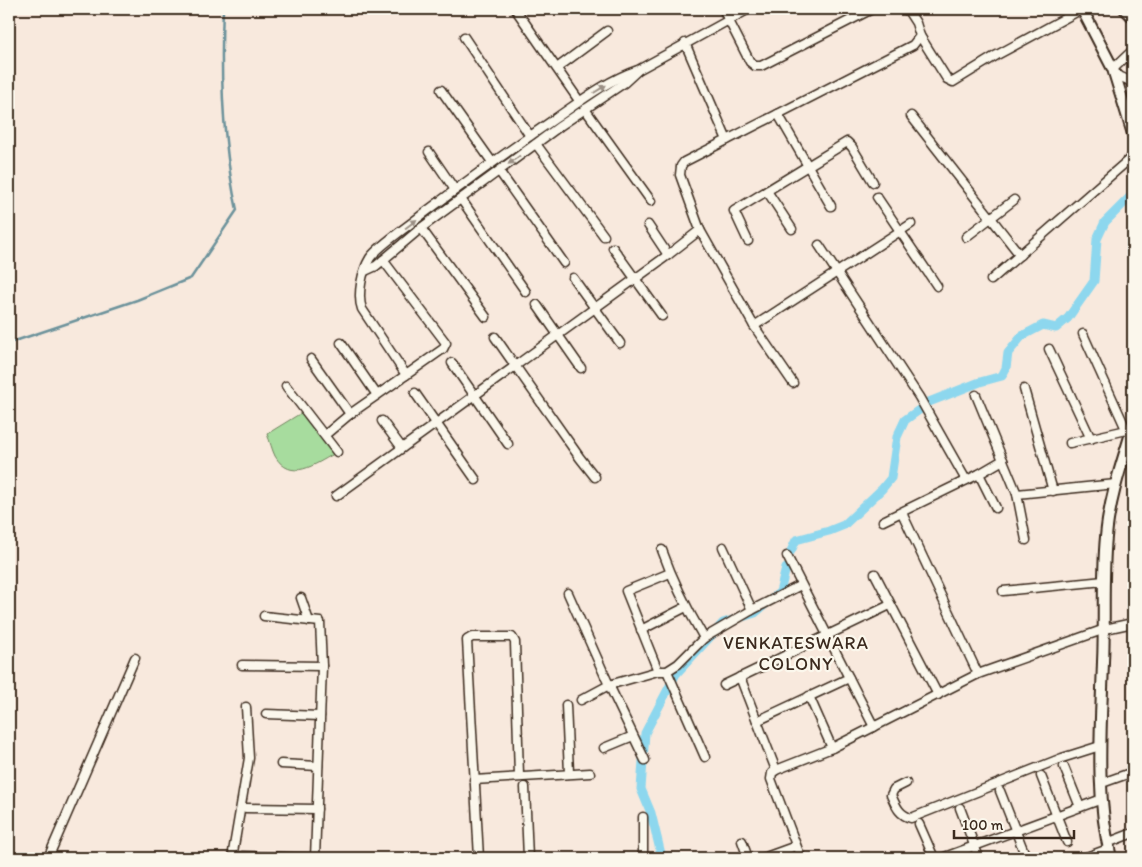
<svg xmlns="http://www.w3.org/2000/svg" width="1142" height="867" viewBox="0 0 1142 867" font-family="Itim,sans-serif">
  <rect width="100%" height="100%" fill="#f8e9dd"/>
  <filter id="ink" filterUnits="userSpaceOnUse"><feTurbulence type="fractalNoise" baseFrequency=".02" numOctaves="2"/><feDisplacementMap in="SourceGraphic" scale="10" xChannelSelector="R" yChannelSelector="G"/><feConvolveMatrix kernelMatrix="1 2 1 2 8 2 1 2 1" color-interpolation-filters="sRGB"/></filter>
  <g filter="url(#ink)">
    <!-- green -->
    <path fill="#a7dc9e" stroke="#71835e" d="M301,413L334,454C315,464 291,483 275,456C272,450 270,441 267,434Z"/>
    <g fill="none" stroke-linecap="round" stroke-linejoin="round">
      <!-- stream -->
      <g stroke="#6c929b" stroke-width="2.5">
        <path d="M9,343L137,300L191,278L237,210C222,143 220,77 223,9"/>
        <polyline points="9,660 9,661"/>
      </g>
      <!-- canal -->
      <g stroke="#8dd7ee" stroke-width="9">
        <polyline points="929,402 980,382 1002,376 1006,368 1008,353 1022,336 1043,325 1056,328 1068,318 1094,281 1097,239 1105,222 1133,194"/>
        <polyline points="791,551 796,540 829,531 844,525 882,489 891,478 897,437 905,420 919,410"/>
        <polyline points="662,858 651,813 641,789 645,733 676,674 723,623 755,613 780,592 786,568"/>
      </g>
      <defs>
        <g id="minor">
          <polyline points="723,9 750,62 755,66 761,66 872,9"/>
          <polyline points="1123,9 1133,19"/>
          <polyline points="516,10 580,102"/>
          <polyline points="920,36 947,79 953,82 997,55 1082,9"/>
          <polyline points="464,37 530,136"/>
          <polyline points="685,43 727,140"/>
          <polyline points="557,68 607,31"/>
          <polyline points="1113,69 1133,50"/>
          <polyline points="1114,74 1128,80 1133,85"/>
          <polyline points="441,90 492,162"/>
          <polyline points="585,109 651,201"/>
          <polyline points="778,114 831,206"/>
          <polyline points="911,116 1020,255"/>
          <polyline points="536,144 604,236"/>
          <polyline points="429,152 455,190"/>
          <polyline points="499,171 564,263"/>
          <polyline points="767,191 792,229"/>
          <polyline points="877,197 937,286"/>
          <polyline points="461,199 526,292"/>
          <polyline points="648,225 668,255"/>
          <polyline points="421,228 486,317"/>
          <polyline points="700,230 754,326 793,383"/>
          <polyline points="966,237 1014,200"/>
          <polyline points="748,241 734,211 847,142 852,147 873,182"/>
          <polyline points="819,245 919,397 966,480"/>
          <polyline points="613,248 662,316"/>
          <polyline points="383,260 446,343 443,349 406,375"/>
          <polyline points="365,271 376,266 421,228 560,126 624,83 637,71"/>
          <polyline points="573,278 620,343"/>
          <polyline points="991,280 1133,156"/>
          <polyline points="537,305 581,368"/>
          <polyline points="754,326 911,224"/>
          <polyline points="1083,334 1126,429"/>
          <polyline points="495,337 580,458 595,477"/>
          <polyline points="341,343 377,395"/>
          <polyline points="1049,349 1091,439"/>
          <polyline points="311,359 350,414"/>
          <polyline points="452,363 508,444"/>
          <polyline points="286,386 337,452"/>
          <polyline points="1024,389 1053,491"/>
          <polyline points="415,393 476,480"/>
          <polyline points="976,395 1017,494 1026,540"/>
          <polyline points="382,421 402,448"/>
          <path d="M325,435L350,414L406,375L362,309C357,295 362,271 370,258C379,245 410,225 423,214C467,181 511,149 556,118C582,100 608,80 638,70L749,9"/>
          <polyline points="1070,443 1131,429"/>
          <polyline points="979,474 996,508"/>
          <polyline points="1017,494 1116,484"/>
          <polyline points="336,496 668,255 700,230 680,175 681,166 684,162 913,45 920,36 916,23 907,9"/>
          <polyline points="902,513 978,674"/>
          <polyline points="883,521 979,474 1003,460"/>
          <polyline points="723,547 752,610"/>
          <path d="M662,550C673,581 687,609 704,638"/>
          <polyline points="787,556 874,727"/>
          <polyline points="875,574 938,695"/>
          <polyline points="1003,591 1104,581"/>
          <polyline points="568,593 609,685 645,760"/>
          <polyline points="301,598 309,621"/>
          <polyline points="264,616 320,622 322,666 315,858"/>
          <polyline points="641,630 686,607"/>
          <polyline points="242,665 322,666"/>
          <polyline points="658,671 626,591 670,573"/>
          <polyline points="667,671 705,757"/>
          <polyline points="740,677 757,721 849,678"/>
          <polyline points="724,685 890,605"/>
          <polyline points="809,696 832,748"/>
          <polyline points="581,700 609,685 658,671 667,671 678,664 704,638 752,610 801,585"/>
          <polyline points="566,705 569,773"/>
          <polyline points="266,714 320,716"/>
          <polyline points="757,721 776,770"/>
          <polyline points="604,748 633,736"/>
          <polyline points="281,764 318,766"/>
          <polyline points="1064,767 1080,807"/>
          <polyline points="1041,776 1067,842"/>
          <polyline points="474,780 590,773"/>
          <path d="M906,783L894,789L891,795C896,806 899,815 911,818L1062,758L1100,746"/>
          <polyline points="1102,783 1133,772"/>
          <polyline points="525,787 528,858"/>
          <polyline points="1000,791 1026,857"/>
          <polyline points="246,808 317,809"/>
          <polyline points="960,808 979,858"/>
          <polyline points="643,817 643,858"/>
          <polyline points="919,824 934,858"/>
          <polyline points="742,841 748,858"/>
          <polyline points="1107,843 1133,833"/>
          <polyline points="242,856 313,858"/>
          <polyline points="48,858 135,658"/>
          <polyline points="232,858 249,758 246,707"/>
          <polyline points="479,858 467,640 472,637 512,637 515,642 519,776"/>
          <polyline points="763,858 796,846"/>
          <polyline points="801,858 771,779 772,773 776,770 832,748 978,674 1105,629 1133,623"/>
          <polyline points="942,858 1102,799"/>
          <polyline points="1084,858 1108,849"/>
        </g>
        <g id="tertiary">
          <polyline points="1082,9 1113,69 1133,134"/>
          <path d="M1111,858C1095,795 1101,727 1103,662C1105,621 1102,579 1106,537C1109,500 1122,463 1133,427"/>
        </g>
      </defs>
      <!-- minor casing -->
      <use href="#minor" stroke="#3b2a1e" stroke-width="11"/>
      <!-- tertiary casing -->
      <use href="#tertiary" stroke="#3b2a1e" stroke-width="14"/>
      <!-- minor -->
      <use href="#minor" stroke="#fbf7ec" stroke-width="8"/>
      <!-- tertiary -->
      <use href="#tertiary" stroke="#fbf7ec" stroke-width="10"/>
    </g>
    <!-- one-way arrows -->
    <defs><path id="oneway-solid" d="M-6-.8H1V-3.2L6.5 0L1 3.2V.8H-6Z" transform="scale(1.25)"/></defs>
    <g fill="#9b9085">
      <use href="#oneway-solid" transform="translate(600 89) rotate(-32)"/>
      <use href="#oneway-solid" transform="translate(514 160) rotate(144)"/>
      <use href="#oneway-solid" transform="translate(411 224) rotate(-37)"/>
    </g>
  </g>
  <g text-anchor="middle" stroke-width="4.5" stroke-linejoin="round" paint-order="stroke">
    <!-- neighbourhood labels -->
    <g font-size="18" letter-spacing="1" fill="#3b2a1e" stroke="#fbf7ec">
      <text x="796" y="649">VENKATESWARA<tspan x="796" dy="21">COLONY</tspan></text>
    </g>
  </g>
  <!-- margin -->
  <rect width="1142" height="867" fill="none" stroke="#fbf7ec" stroke-width="30"/>
  <rect x="15" y="15" width="1112" height="837" fill="none" stroke="#3b2a1e" stroke-width="2" filter="url(#ink)"/>
  <!-- scale -->
  <path d="M954 830v8h120v-8" fill="none" stroke="#3b2a1e" stroke-width="2.5"/>
  <text x="962" y="830" font-size="15" fill="#3b2a1e" stroke="#fbf7ec" stroke-width="4" paint-order="stroke">100 m</text>
</svg>
